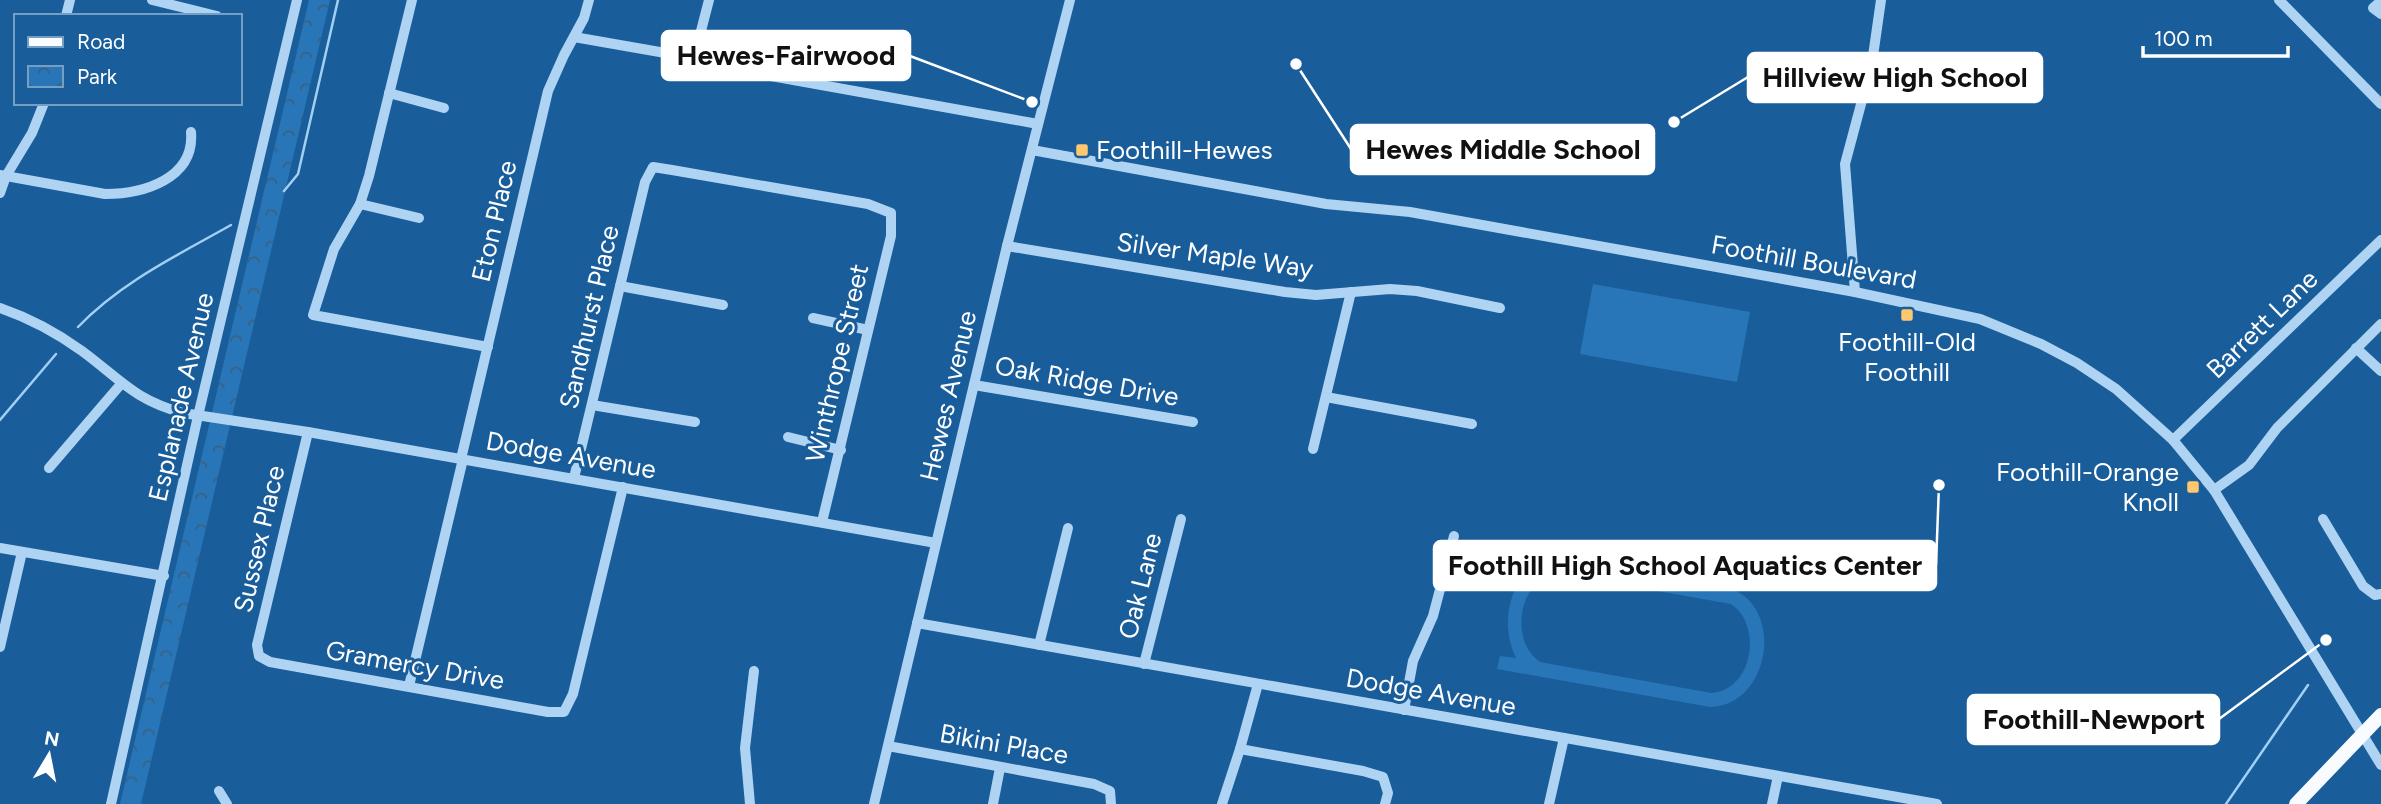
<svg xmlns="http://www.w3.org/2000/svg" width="2381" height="804" viewBox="0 0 2381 804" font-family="Figtree,sans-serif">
  <defs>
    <pattern id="park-crowns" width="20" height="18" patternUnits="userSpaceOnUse" patternTransform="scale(1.75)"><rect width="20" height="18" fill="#2876b7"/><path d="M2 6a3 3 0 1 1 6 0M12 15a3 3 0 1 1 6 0" fill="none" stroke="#3a6182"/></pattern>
  </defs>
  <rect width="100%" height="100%" fill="#195d9b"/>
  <!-- park -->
  <polygon fill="url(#park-crowns)" points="309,0 330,0 141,804 120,804"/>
  <!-- pitch -->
  <g fill="#2876b7" fill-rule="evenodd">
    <polygon points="1593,284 1750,312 1737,382 1580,354"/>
    <path d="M1555,559L1725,587C1786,601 1772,706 1710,707L1497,669L1500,656L1516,658C1498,622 1510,566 1555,559ZM1556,573L1731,604C1763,625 1753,691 1711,693L1540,662C1509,641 1518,581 1556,573Z"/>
  </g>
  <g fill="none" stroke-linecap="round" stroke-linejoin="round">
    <!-- stream -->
    <g stroke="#a2cff4" stroke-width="2.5">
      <polyline points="284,191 298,174 338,0"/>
      <path d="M78,327C121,282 178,255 231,225"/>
      <polyline points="0,420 56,354"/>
      <polyline points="2226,804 2308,685"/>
    </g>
    <!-- minor -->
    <g stroke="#afd3f2" stroke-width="10">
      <polyline points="152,0 217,16"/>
      <polyline points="412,0 369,176 360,204 334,249 313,315 488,347"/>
      <polyline points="2279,0 2381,104"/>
      <polyline points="2381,1 2373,8 2381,14"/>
      <polyline points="66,16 70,0"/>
      <polyline points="574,37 694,58 709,0"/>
      <polyline points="760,74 1038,124"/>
      <polyline points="389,93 444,108"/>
      <polyline points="1032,150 1326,204 1410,212 1855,292 1980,319 2041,344 2077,363 2116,389 2173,440 2214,490 2381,765"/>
      <path d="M0,175L105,194C143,194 195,179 191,132"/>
      <polyline points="0,193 6,176 32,133 44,103"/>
      <polyline points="360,204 419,218"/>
      <polyline points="1007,246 1285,292 1316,295 1390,289 1417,291 1500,308"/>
      <polyline points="620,286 723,305"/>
      <polyline points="1855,292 1845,164 1872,63 1881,0"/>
      <path d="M0,308C29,318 57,333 82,351C120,379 134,400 183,413L308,432L936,543"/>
      <polyline points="813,318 868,330"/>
      <polyline points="2356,348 2381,371"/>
      <polyline points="974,385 1193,422"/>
      <polyline points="1326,397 1472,424"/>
      <polyline points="592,405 695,422"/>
      <polyline points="308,432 257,645 259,656 270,662 548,712 564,712 573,694 623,487"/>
      <polyline points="788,437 841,450"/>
      <polyline points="2173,440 2381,240"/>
      <polyline points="1313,449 1351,292"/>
      <polyline points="461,459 548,91 564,55 584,18 589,0"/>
      <polyline points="49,468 121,384"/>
      <polyline points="574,478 645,182 653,167 672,170 868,204 891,213 891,236 822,522"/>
      <polyline points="2214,490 2249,465 2277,428 2381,324"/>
      <polyline points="2323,519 2363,586 2375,595 2381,594"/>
      <polyline points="0,548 164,576"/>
      <polyline points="917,623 1937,804"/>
      <polyline points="1039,645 1068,528"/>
      <polyline points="0,647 22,552"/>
      <polyline points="1144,664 1181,519"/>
      <polyline points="409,686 463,459"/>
      <polyline points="1404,710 1413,661 1433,616 1454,536"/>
      <polyline points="888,746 1094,784 1110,791 1111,804"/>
      <polyline points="1240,749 1258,684"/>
      <polyline points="219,791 227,804"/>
      <polyline points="111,804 198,416 297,0"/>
      <polyline points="750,804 745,748 754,671"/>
      <polyline points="874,804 1007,246 1070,0"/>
      <polyline points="993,804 1000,768"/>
      <polyline points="1222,804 1240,749 1363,771 1383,777 1388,793 1385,804"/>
      <polyline points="1549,804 1564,738"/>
      <polyline points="1772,804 1778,776"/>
    </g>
    <!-- major -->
    <polyline stroke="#f9fcff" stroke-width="14" points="2296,804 2381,715"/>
  </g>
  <!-- markers -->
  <g fill="#ffc86f" stroke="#195d9b" stroke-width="2.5">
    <rect x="1075" y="143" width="14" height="14" rx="3.5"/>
    <rect x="1900" y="308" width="14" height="14" rx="3.5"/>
    <rect x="2186" y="480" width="14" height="14" rx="3.5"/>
  </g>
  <g text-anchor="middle" stroke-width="6" stroke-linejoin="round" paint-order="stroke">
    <!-- poi labels -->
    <g font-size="26" fill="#fff" stroke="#195d9b" text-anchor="start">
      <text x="1096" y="159">Foothill-Hewes</text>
      <text x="1907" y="351" text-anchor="middle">Foothill-Old<tspan x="1907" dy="30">Foothill</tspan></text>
      <text x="2179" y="481" text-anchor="end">Foothill-Orange<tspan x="2179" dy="30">Knoll</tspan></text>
    </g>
    <!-- street labels -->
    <g font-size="26" fill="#fff" stroke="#195d9b">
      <text transform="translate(494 221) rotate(-77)" y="9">Eton Place</text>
      <text transform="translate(1215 255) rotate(8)" y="9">Silver Maple Way</text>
      <text transform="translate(1814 262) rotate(10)" y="9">Foothill Boulevard</text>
      <text transform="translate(589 317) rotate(-77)" y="9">Sandhurst Place</text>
      <text transform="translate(2262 324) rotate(-44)" y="9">Barrett Lane</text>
      <text transform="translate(837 363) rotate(-77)" y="9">Winthrope Street</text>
      <text transform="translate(1087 381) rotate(10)" y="9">Oak Ridge Drive</text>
      <text transform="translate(948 396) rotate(-77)" y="9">Hewes Avenue</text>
      <text transform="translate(181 397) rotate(-77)" y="9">Esplanade Avenue</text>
      <text transform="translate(571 455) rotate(10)" y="9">Dodge Avenue</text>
      <text transform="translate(259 539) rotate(-77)" y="9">Sussex Place</text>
      <text transform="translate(1140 586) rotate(-76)" y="9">Oak Lane</text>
      <text transform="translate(415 665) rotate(10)" y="9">Gramercy Drive</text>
      <text transform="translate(1431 692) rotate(10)" y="9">Dodge Avenue</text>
      <text transform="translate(1004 744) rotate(10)" y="9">Bikini Place</text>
    </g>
  </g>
  <!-- callouts -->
  <path fill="none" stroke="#fff" stroke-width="2.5" d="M1032 102L910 56M1674 122L1748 77M1296 64L1351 149M1939 485L1936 565M2326 640L2219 719"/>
  <g fill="#fff" stroke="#195d9b" stroke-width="2.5">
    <circle cx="1032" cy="102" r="7"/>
    <circle cx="1674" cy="122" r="7"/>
    <circle cx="1296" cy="64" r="7"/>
    <circle cx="1939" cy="485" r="7"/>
    <circle cx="2326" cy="640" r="7"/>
  </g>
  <g fill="#fff" stroke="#fff" stroke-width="2.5">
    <rect x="662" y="31" width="248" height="49" rx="7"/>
    <rect x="1748" y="53" width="294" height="49" rx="7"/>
    <rect x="1351" y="125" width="303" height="49" rx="7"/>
    <rect x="1434" y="541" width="502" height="49" rx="7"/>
    <rect x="1968" y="695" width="251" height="49" rx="7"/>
  </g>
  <g font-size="28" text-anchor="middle" font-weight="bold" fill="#111">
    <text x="786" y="65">Hewes-Fairwood</text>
    <text x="1895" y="87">Hillview High School</text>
    <text x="1503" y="159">Hewes Middle School</text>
    <text x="1685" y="575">Foothill High School Aquatics Center</text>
    <text x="2094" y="729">Foothill-Newport</text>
  </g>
  <!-- legend -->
  <rect x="14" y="14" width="228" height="91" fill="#195d9b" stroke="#759ec3" stroke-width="2"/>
  <rect x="28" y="37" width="35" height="10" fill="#f9fcff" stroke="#759ec3" stroke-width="2"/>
  <text x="77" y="49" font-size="21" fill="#ffffff">Road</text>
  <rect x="28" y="66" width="35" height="21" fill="url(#park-crowns)" stroke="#759ec3" stroke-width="2"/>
  <text x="77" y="84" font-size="21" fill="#ffffff">Park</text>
  <!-- north arrow -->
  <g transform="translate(49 755) rotate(10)" stroke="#195d9b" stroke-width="5" paint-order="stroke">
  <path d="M0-5L12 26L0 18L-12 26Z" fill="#ffffff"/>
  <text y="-10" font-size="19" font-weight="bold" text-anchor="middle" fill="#ffffff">N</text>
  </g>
  <!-- scale -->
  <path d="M2143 46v10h145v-10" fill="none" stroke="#ffffff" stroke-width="3.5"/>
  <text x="2154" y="46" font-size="21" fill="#ffffff" stroke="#195d9b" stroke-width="5" paint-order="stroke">100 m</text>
</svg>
